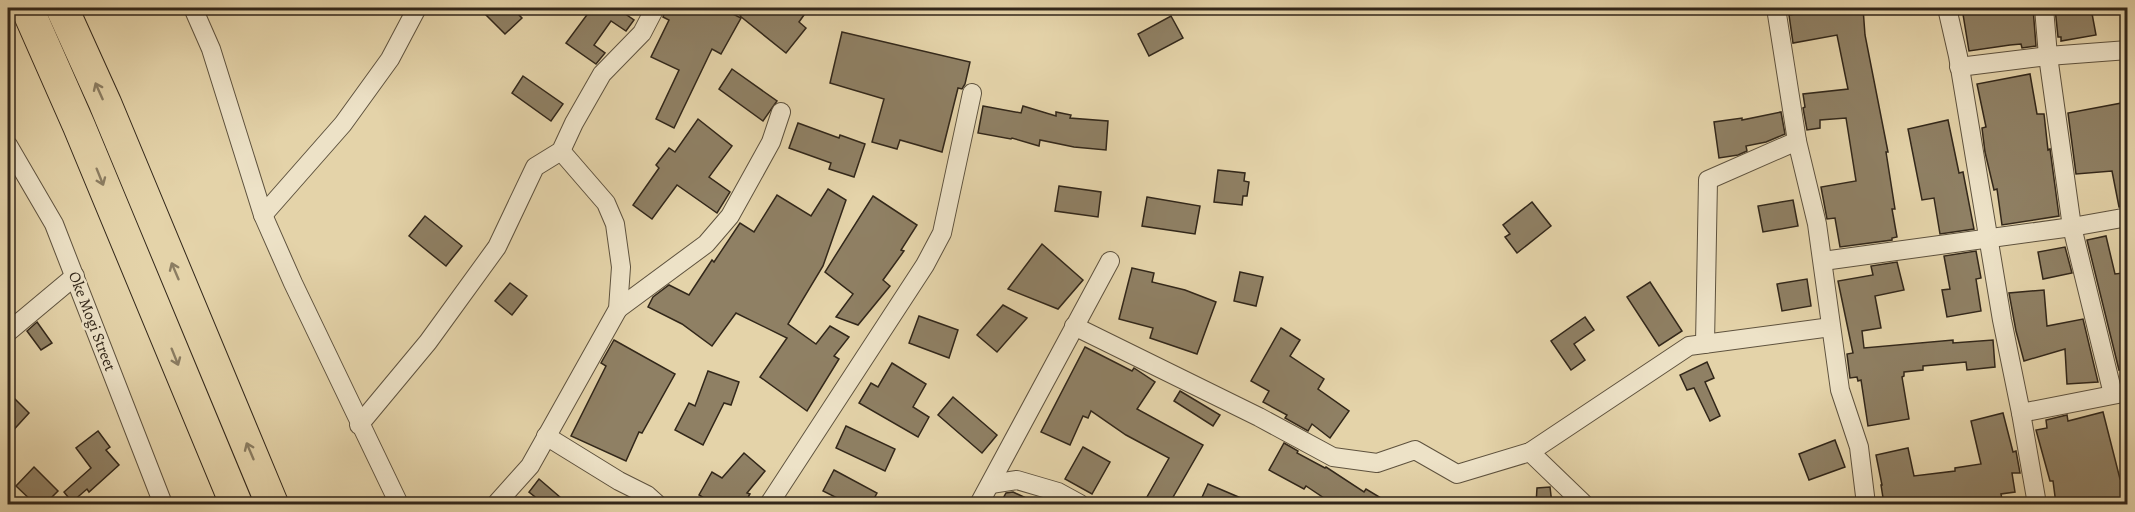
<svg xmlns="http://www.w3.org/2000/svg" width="2135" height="512" viewBox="0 0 2135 512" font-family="Alegreya,serif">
  <rect width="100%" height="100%" fill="#e4d3a9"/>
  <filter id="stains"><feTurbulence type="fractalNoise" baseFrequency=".00333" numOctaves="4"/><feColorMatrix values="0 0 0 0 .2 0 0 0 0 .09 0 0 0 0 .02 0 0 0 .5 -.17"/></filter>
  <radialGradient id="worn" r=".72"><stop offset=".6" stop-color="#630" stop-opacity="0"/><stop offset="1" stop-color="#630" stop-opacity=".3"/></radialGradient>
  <!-- building -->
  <g fill="#8f8064" stroke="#32271a" stroke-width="1.5">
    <polygon points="479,8 512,8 522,18 505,34"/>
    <polygon points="592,8 624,8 621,11 634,20 626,31 611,21 594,45 605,53 596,64 566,43"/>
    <polygon points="666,8 721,8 741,18 721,54 712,49 674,128 656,119 679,70 651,57 669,20 663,17"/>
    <polygon points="747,8 809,8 799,22 806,28 786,53 740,16"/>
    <polygon points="1834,8 1863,8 1865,35 1888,152 1886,152 1895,209 1892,209 1897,237 1892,238 1892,240 1840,247 1835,218 1827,219 1821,187 1856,181 1846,118 1820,120 1820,128 1807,130 1803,108 1805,107 1803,94 1848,89 1837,35 1793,43 1789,15"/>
    <polygon points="1962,8 2033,8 2036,46 2022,48 2021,44 2010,45 1969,51"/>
    <polygon points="2055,8 2070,8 2070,10 2091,8 2096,35 2061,41 2061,37 2058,37"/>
    <polygon points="1171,16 1183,38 1149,56 1138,34"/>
    <polygon points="842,32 970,62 965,84 962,89 958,88 942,152 900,140 897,149 872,142 884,99 830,83"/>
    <polygon points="732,69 777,101 763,121 719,89"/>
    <polygon points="2030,74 2037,114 2044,114 2048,150 2050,149 2059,216 2002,225 1997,189 1994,190 1985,152 1982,128 1986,127 1977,84"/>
    <polygon points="523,76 563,104 551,121 512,93"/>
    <polygon points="2127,102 2127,206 2119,207 2112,171 2076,174 2068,113"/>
    <polygon points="983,106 1021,113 1023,106 1056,116 1056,112 1071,115 1070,118 1108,121 1106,150 1074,147 1040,140 1039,146 1012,138 1011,139 978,133"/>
    <polygon points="1781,112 1785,134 1766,142 1746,146 1747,151 1738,155 1719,158 1714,122 1742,118 1742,120"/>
    <polygon points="698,119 732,146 709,177 730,192 717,213 677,185 652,219 633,205 659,168 656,165 669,148 675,152"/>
    <polygon points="1948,120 1959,173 1963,172 1974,229 1940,234 1934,198 1922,200 1908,129"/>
    <polygon points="798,123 839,138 840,135 865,144 854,177 829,169 831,163 789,148"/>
    <polygon points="1218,170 1245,173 1244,181 1249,182 1247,196 1243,196 1242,205 1214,202"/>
    <polygon points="1059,186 1101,192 1098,217 1055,211"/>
    <polygon points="828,189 846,200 823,266 788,324 816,344 830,326 849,337 834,356 839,359 807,411 760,377 787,338 736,313 712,346 682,324 648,307 653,297 669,285 689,295 712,260 714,262 740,223 754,232 777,195 811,216"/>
    <polygon points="873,196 917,225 901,250 904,251 883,280 890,286 858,325 836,317 853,294 825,272"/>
    <polygon points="1147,197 1200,206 1195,234 1142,226"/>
    <polygon points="1793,200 1798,226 1763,232 1758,206"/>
    <polygon points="1532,202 1551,226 1517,253 1505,237 1510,234 1503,225"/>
    <polygon points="425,216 462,246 446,266 409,236"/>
    <polygon points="2106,236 2115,274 2123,273 2127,291 2127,368 2119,370 2087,240"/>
    <polygon points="1042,244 1083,280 1058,309 1008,289"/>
    <polygon points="2065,247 2072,273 2043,279 2038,252"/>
    <polygon points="1976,251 1981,278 1976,279 1981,311 1947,317 1942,290 1950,289 1944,256"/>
    <polygon points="1897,262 1904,290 1875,296 1881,328 1862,331 1864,348 1953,340 1953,343 1993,340 1995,367 1967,370 1966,362 1923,366 1923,370 1904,372 1904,376 1902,377 1909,419 1868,426 1861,380 1858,381 1857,377 1850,378 1847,354 1853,353 1838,281 1873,275 1871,266"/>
    <polygon points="1132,268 1154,273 1152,282 1185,290 1216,302 1197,354 1150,338 1153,328 1119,319"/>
    <polygon points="1240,272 1263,277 1256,306 1234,301"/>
    <polygon points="1807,279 1811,306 1782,311 1777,284"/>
    <polygon points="1650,282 1682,331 1659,346 1627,297"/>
    <polygon points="510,283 527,296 512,315 495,301"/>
    <polygon points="2044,290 2047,326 2083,319 2098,382 2067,384 2065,349 2024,361 2016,331 2009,293"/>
    <polygon points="1003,305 1027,318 997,352 977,335"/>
    <polygon points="919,316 958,330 949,358 909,343"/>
    <polygon points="1585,317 1594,330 1574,344 1585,360 1571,370 1551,341"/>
    <polygon points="37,322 52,343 41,350 27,331"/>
    <polygon points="1281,328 1300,340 1290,356 1324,379 1318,389 1349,411 1330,438 1312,424 1308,431 1285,418 1287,415 1263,402 1269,391 1251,381"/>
    <polygon points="614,340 675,374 642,433 639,432 626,461 571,436 606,366 601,363"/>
    <polygon points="1085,347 1132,371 1134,368 1155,382 1137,409 1203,445 1169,504 1143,504 1169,458 1126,435 1091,411 1088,418 1083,416 1070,445 1041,432"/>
    <polygon points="1707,362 1714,378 1705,382 1720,416 1710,421 1694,388 1687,390 1680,375"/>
    <polygon points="892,363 926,384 913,407 929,417 918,437 859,403 871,383 878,387"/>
    <polygon points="708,371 739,382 731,405 724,403 703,445 675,430 689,403 695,406"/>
    <polygon points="1180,391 1220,415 1213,426 1174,401"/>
    <polygon points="8,392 29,413 8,436"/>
    <polygon points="953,397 997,435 982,453 938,415"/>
    <polygon points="2103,412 2120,479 2127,478 2127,504 2056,504 2053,481 2050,481 2036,430 2047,428 2046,420 2067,415 2068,421"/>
    <polygon points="2003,413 2013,452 2016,451 2020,473 2012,473 2015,492 2001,494 2002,499 1960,504 1884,504 1881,485 1882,485 1876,455 1908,448 1914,476 1955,471 1955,468 1981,464 1971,421"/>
    <polygon points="846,426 895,449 885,471 836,448"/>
    <polygon points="98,431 110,447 106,450 119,465 89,492 87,489 72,502 64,492 91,468 76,448"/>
    <polygon points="1835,440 1845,467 1809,480 1799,454"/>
    <polygon points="1284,443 1298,451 1297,453 1325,468 1326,467 1364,492 1366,489 1391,504 1333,504 1306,486 1304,489 1269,470"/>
    <polygon points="1083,447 1110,462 1092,494 1065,479"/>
    <polygon points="744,453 765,471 747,493 750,494 744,504 714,504 699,495 712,472 722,478"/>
    <polygon points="34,467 58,491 45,504 35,504 16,486"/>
    <polygon points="834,470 877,493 871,504 849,504 823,491"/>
    <polygon points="539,479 568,504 544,504 529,492"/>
    <polygon points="1208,484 1255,504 1199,504"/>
    <polygon points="1550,487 1552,504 1536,504 1537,488"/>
    <polygon points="1013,492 1039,504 1000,504 1006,493"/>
  </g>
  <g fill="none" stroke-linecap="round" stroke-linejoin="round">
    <defs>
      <g id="minor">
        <polyline points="193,8 211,49 263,215 293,283 399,504"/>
        <polyline points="1776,8 1797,141 1817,224 1840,390 1859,447 1866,504"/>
        <polyline points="1947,8 1958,56 2002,320 2021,413 2037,504"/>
        <polyline points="2044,8 2048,56 2072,227 2113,394"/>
        <polyline points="1959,67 2048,56 2128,50"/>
        <polyline points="8,145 54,224 163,504"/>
        <polyline points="263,215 343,124 390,59 417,8"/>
        <polyline points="1823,261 2072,227 2128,217"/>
        <polyline points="618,309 706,244 730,216 771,142 781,112"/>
        <polyline points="1074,326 1259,417 1333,457 1377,463 1415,450 1457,474 1530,452 1689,346 1831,327"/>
        <polyline points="8,332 75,276"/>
        <polyline points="1705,344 1708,180 1797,141"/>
        <polyline points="2021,413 2128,392"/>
        <polyline points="359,425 428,342 497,247 535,167 561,151 574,123 602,74 642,33 655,8"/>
        <polyline points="546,436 619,481 647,495 657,504"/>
        <polyline points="1530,452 1584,504"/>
        <polyline points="991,484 1017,480 1058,492 1080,504"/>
        <polyline points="496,504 530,466 618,309 621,267 615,224 606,203 561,151"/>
        <polyline points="769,504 925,265 942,233 972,93"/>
        <polyline points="979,504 1110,261"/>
      </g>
      <g id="motorway">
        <polyline points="27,8 79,126 236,504"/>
        <polyline points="62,8 105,103 272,504"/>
      </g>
    </defs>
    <!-- minor casing -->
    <use href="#minor" stroke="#5e523e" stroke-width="20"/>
    <!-- motorway casing -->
    <use href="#motorway" stroke="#32271a" stroke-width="34"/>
    <!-- minor -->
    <use href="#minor" stroke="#ede2c7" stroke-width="18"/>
    <!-- motorway -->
    <use href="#motorway" stroke="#e4d3a9" stroke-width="32"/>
  </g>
  <!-- one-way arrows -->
  <defs><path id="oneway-shaft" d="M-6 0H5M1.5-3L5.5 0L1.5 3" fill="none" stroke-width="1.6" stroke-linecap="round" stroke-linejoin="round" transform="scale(1.5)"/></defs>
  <g stroke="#8b7d62">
    <use href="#oneway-shaft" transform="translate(99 91) rotate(-114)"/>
    <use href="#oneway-shaft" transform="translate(100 177) rotate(68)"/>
    <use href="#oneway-shaft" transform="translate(175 271) rotate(-113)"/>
    <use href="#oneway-shaft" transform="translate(175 357) rotate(68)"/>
    <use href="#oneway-shaft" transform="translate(250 451) rotate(-113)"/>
  </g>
  <g text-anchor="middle" stroke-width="5" stroke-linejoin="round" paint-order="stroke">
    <!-- street labels -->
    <g font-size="16" fill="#32271a" stroke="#ede2c7">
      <text transform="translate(93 321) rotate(69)" y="6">Oke Mogi Street</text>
    </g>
  </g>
  <!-- margin -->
  <rect width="2135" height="512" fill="none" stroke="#e4d3a9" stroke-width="30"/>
  <rect x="9" y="9" width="2117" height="494" fill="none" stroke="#32271a" stroke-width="3"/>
  <rect x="15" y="15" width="2105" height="482" fill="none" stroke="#32271a" stroke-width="1.5"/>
  <rect width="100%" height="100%" filter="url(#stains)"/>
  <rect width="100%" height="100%" fill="url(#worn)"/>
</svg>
